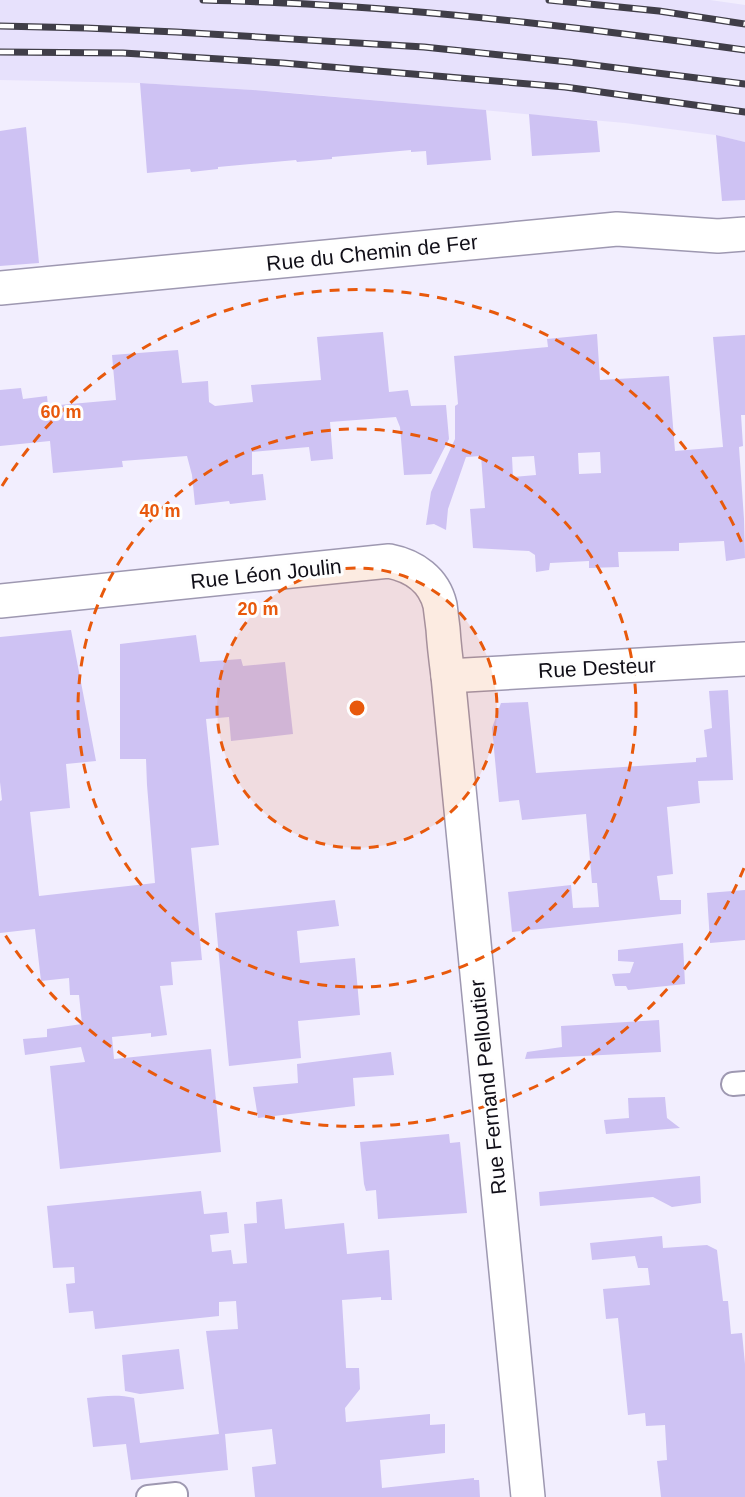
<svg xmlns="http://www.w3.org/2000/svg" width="745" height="1497" viewBox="0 0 745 1497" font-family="Arial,sans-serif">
  <rect width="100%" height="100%" fill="#f2eefe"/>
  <!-- built -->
  <polygon fill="#e7e1fc" points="0,0 710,0 745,5 745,142 715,135 625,123 282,92 140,83 0,80"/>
  <!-- green -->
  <g fill="#cec2f3" fill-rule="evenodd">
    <polygon points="140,83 253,90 486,110 491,160 427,165 426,151 411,152 411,150 332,157 332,159 297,162 296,160 218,167 218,169 191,172 190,169 147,173"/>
    <polygon points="529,114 597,121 600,152 532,156"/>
    <polygon points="26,127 39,263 0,266 0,131"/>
    <polygon points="716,135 745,142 745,200 722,201"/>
    <polygon points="383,332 389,392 408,390 411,406 446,405 449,439 431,474 404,475 400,427 396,417 330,422 333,459 311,461 309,447 252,452 252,475 263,474 266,500 230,504 229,501 195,505 192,475 187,456 122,461 123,467 53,473 50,441 0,446 0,390 21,388 23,399 47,396 48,406 116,400 112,355 178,350 182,383 208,381 209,402 215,406 253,402 251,385 321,380 317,337"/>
    <path d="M597,334L600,380L669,376L675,451L723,447L713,337L745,335V415H741L743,446L739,447L744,519L745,558L726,561L724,541L679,543V551L618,552L619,567L589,568V561L550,563L549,570L536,572L535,555L529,551L473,548L470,509L485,508L481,456L466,457L448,509L446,530L434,524L426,525L431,492L455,439V406L458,404L454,356L548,347L547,339ZM600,452L601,473L579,474L578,453ZM534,456L536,475L513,477L512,457Z"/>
    <polygon points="71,630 96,761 66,764 70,808 30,812 39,896 155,883 147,785 146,759 120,759 120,644 196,635 200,662 241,659 243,666 285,662 293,734 231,741 229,717 206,719 219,845 191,848 202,960 171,962 173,985 160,986 167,1035 151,1037 151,1033 112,1037 114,1059 211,1049 221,1152 60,1169 50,1066 85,1062 81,1047 25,1055 23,1039 47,1037 47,1029 82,1024 79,995 70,995 69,978 41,981 35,929 0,933 0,801 2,800 0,782 0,637"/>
    <polygon points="728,690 733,780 698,781 700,803 667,807 673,874 657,876 660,900 681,900 681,914 512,932 508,892 571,885 573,908 599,907 597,883 592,883 586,814 522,820 519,800 499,802 492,728 501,703 528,702 536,773 696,762 696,758 707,757 704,730 712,728 709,691"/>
    <polygon points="745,890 745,940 710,943 707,893"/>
    <polygon points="335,900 339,926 297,931 300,963 355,958 360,1015 298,1021 301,1058 229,1066 215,913"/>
    <polygon points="683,943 685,984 628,990 626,986 615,986 612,974 630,973 634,962 618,961 618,950"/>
    <polygon points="659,1020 661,1052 525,1059 527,1052 562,1047 561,1026"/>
    <polygon points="391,1052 394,1075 353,1078 355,1106 258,1118 253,1087 298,1083 297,1064"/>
    <polygon points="665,1097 667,1118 680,1128 606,1134 604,1120 629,1118 628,1098"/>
    <polygon points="449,1134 450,1143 460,1142 467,1213 378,1219 376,1190 366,1191 364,1184 360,1142"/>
    <polygon points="700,1176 701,1203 672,1207 653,1197 540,1206 539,1192"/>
    <path d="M201,1191L204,1214L227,1212L229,1233L210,1235L212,1252L231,1250L233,1264L247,1263L244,1224L257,1223L256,1202L282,1199L285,1229L344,1223L347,1254L389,1250L392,1300H381V1297L342,1300L346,1368H359L360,1389L345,1408L346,1422L430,1414V1425L445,1424V1453L380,1460L382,1488L474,1478V1480H479L480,1497H255L252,1467L276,1464L272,1429L225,1434L228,1470L131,1480L126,1444L93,1447L87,1398C104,1396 118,1394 134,1398L140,1443L219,1434L206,1331L238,1329L236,1301L219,1302V1316L95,1329L93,1311L69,1313L66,1284L75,1283L74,1267L53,1268L47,1206Z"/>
    <polygon points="662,1236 663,1248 707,1245 717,1250 723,1301 728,1301 731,1334 742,1333 745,1364 745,1497 661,1497 657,1461 667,1460 665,1425 646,1426 645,1413 628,1415 618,1318 606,1319 603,1289 650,1285 648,1268 638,1268 635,1256 592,1260 590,1243"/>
    <polygon points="179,1349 184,1389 140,1394 125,1391 122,1355"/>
  </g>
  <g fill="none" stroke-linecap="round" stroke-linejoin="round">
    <defs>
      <g id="service">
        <polyline points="733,1084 745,1083"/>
        <polyline points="148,1497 176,1494 176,1497"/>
      </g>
      <g id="minor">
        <polyline points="0,288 617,229 718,236 745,234"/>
        <path d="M0,601L389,561C414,566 434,580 440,605C441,613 442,621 443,629C444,645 446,661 448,676L528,1497"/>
        <polyline points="448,676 745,659"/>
      </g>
    </defs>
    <!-- service casing -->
    <use href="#service" stroke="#9e98b1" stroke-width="26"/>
    <!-- minor casing -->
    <use href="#minor" stroke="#9e98b1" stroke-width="36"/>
    <!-- service -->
    <use href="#service" stroke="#fff" stroke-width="22"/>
    <!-- minor -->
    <use href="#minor" stroke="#fff" stroke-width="33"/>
    <defs>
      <g id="rail">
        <path d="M203,0C238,1 273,2 307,4C454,12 600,30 745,50"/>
        <polyline points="549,0 659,11 745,24"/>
        <polyline points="0,26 86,28 176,32 424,47 569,62 745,84"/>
        <polyline points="0,52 123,53 283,63 565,87 745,112"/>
      </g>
    </defs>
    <!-- rail casing -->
    <use href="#rail" stroke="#403e48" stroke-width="7"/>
    <!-- rail -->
    <use href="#rail" stroke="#fefefe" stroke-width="4.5" stroke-dasharray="14" stroke-linecap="butt"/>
  </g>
  <!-- distance rings -->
  <circle cx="357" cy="708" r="140" fill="#e8590c" fill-opacity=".12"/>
  <g fill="none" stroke="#e8590c" stroke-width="3" stroke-dasharray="10 8">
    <circle cx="357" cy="708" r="140"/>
    <circle cx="357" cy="708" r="279"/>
    <path d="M744 868A419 419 0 0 1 2 930M2 486A419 419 0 0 1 744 548"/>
  </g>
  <g text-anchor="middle" stroke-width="6" stroke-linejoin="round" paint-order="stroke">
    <!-- street labels -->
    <g font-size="21" fill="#100e17" stroke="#fefefe">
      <text transform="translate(372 253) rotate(-6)" y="7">Rue du Chemin de Fer</text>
      <text transform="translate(266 574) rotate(-6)" y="7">Rue Léon Joulin</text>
      <text transform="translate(597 668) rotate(-3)" y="7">Rue Desteur</text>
      <text transform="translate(488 1087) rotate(-96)" y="7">Rue Fernand Pelloutier</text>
    </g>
  </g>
  <circle cx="357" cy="708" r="9" fill="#e8590c" stroke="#fefefe" stroke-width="3"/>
  <g font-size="18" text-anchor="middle" font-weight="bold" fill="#e8590c" stroke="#fefefe" stroke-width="6" stroke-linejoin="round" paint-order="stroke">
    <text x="61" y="418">60 m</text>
    <text x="160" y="517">40 m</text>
    <text x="258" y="615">20 m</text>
  </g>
</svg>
